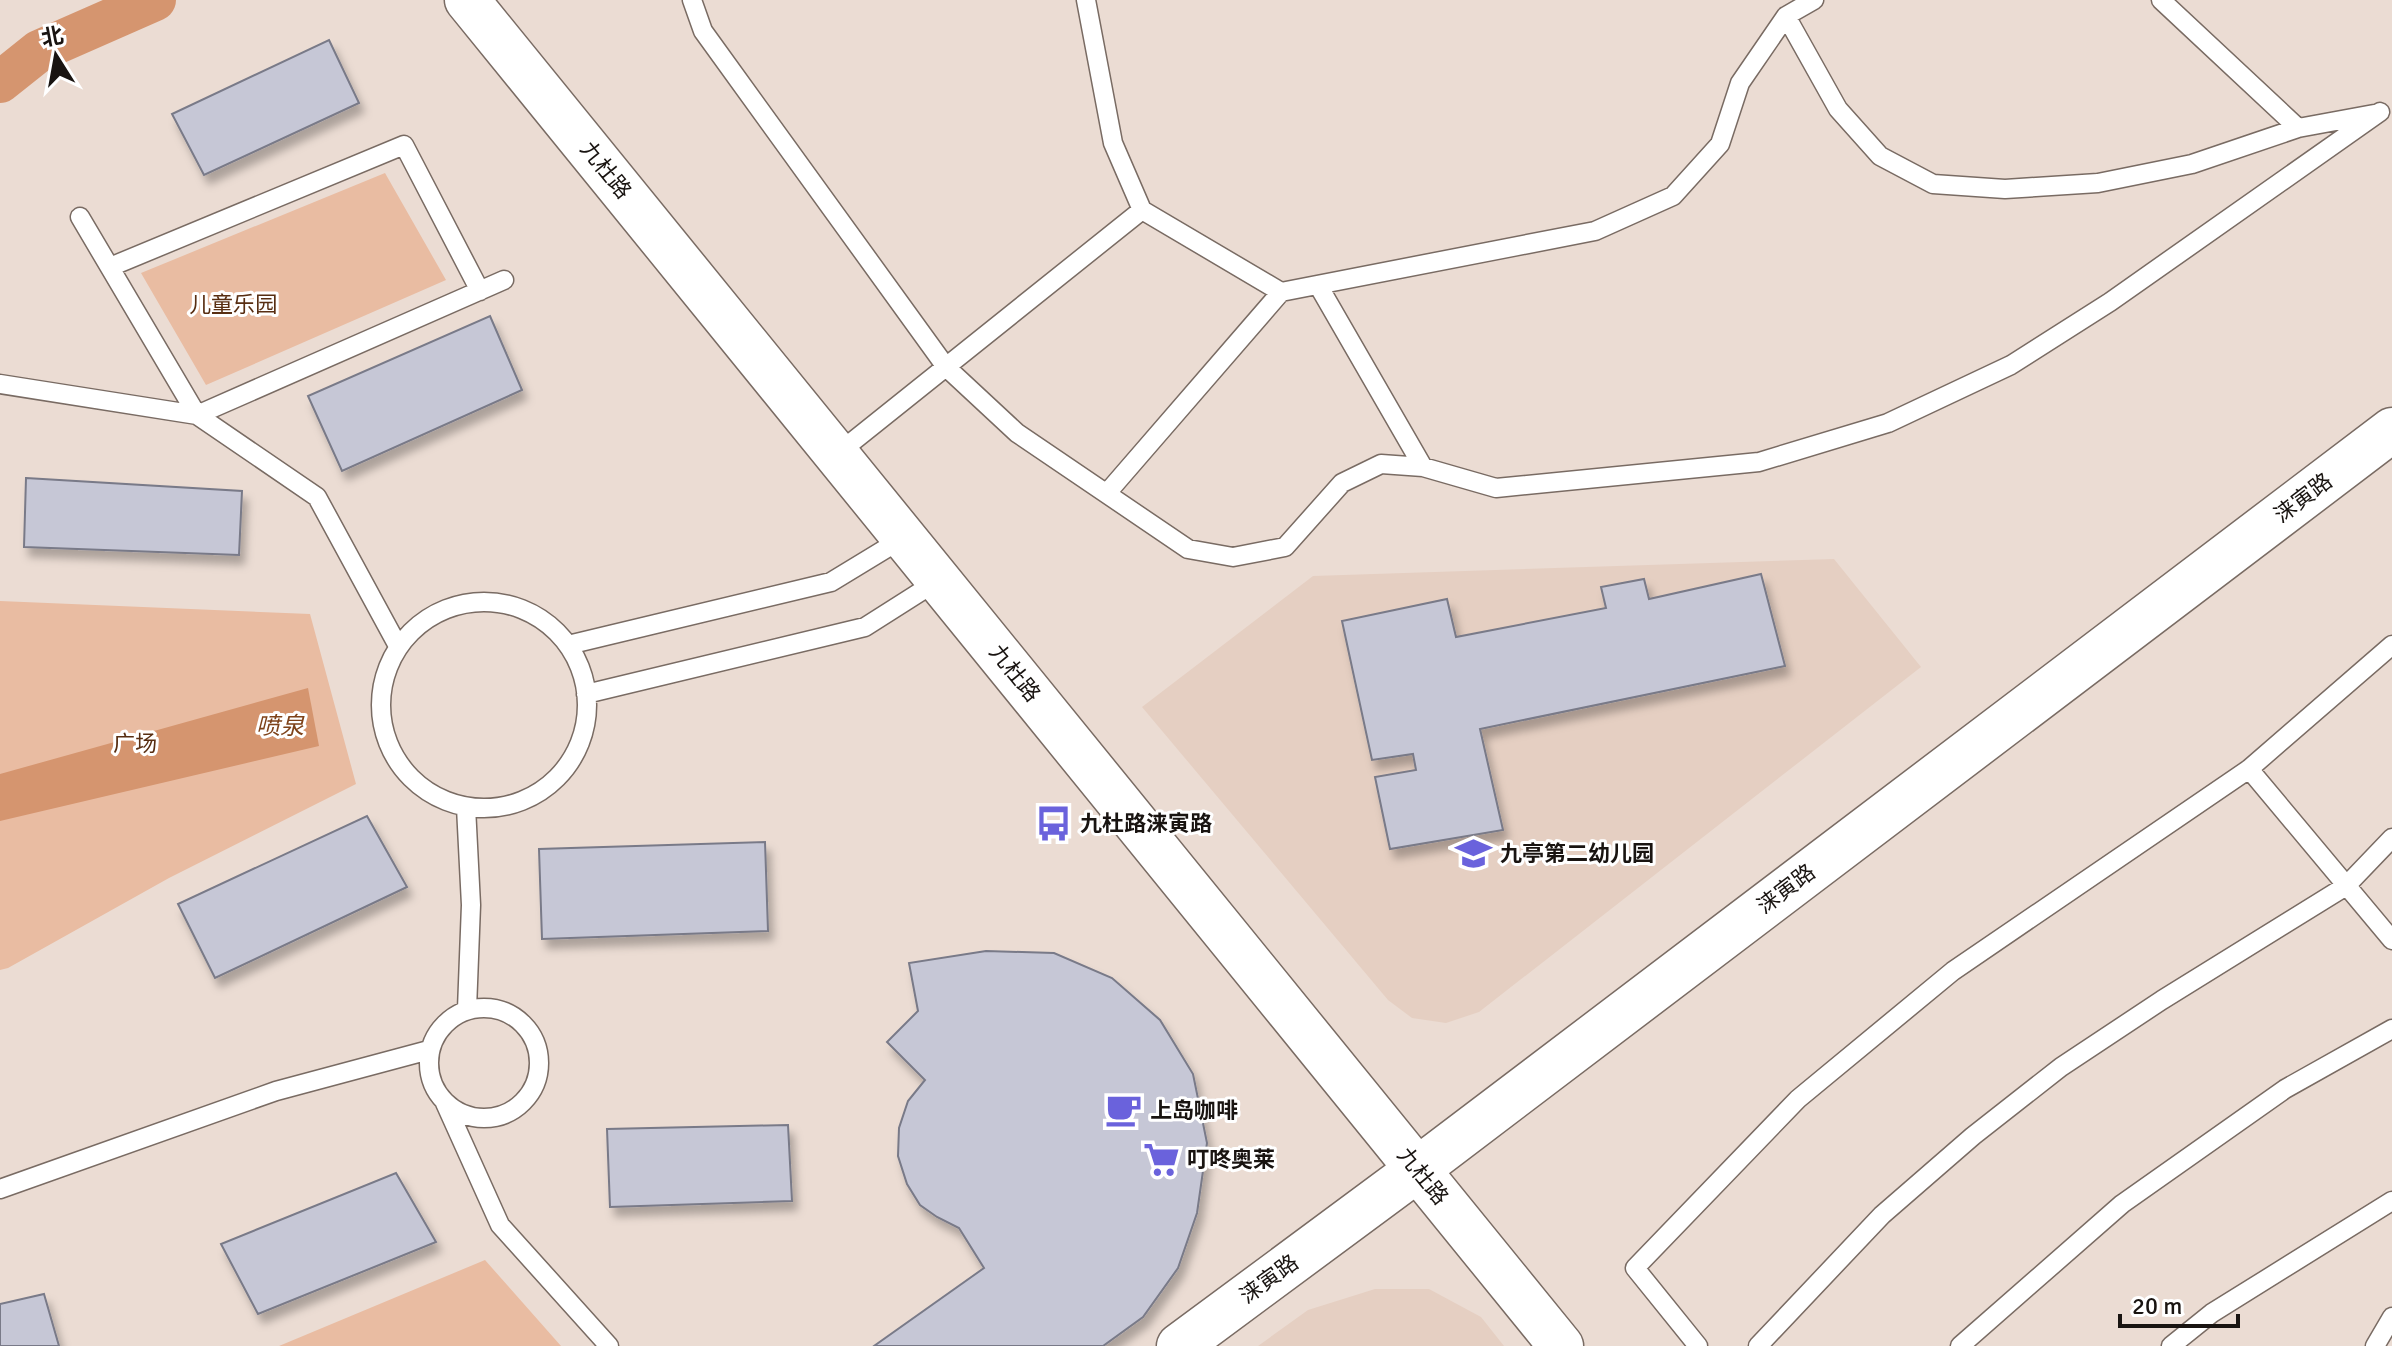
<svg xmlns="http://www.w3.org/2000/svg" width="2392" height="1346" font-family="Signika,'Noto Sans SC',sans-serif">
	<defs>
		<filter id="shadow"><feDropShadow dx="5" dy="9" stdDeviation="4" flood-color="#0004"/></filter>
	</defs>
	<rect width="100%" height="100%" fill="#ebdcd3"/>
	<path fill="#e5cfc2" d="M1834,559L1921,667L1479,1012L1446,1023L1412,1018L1388,1000L1142,707L1313,576Z
		M1375,1289H1429L1481,1317L1504,1346H1258L1308,1310Z"/>
	<path fill="#e9bca2" d="M385,173L446,280L206,385L141,273Z
		M0,601L310,614L356,784L169,878L8,968L0,970Z
		M485,1260L561,1346H279Z"/>
	<path fill="#d5956f" d="M308,688L319,746L0,821V774Z"/>
	<g fill="none" stroke-linecap="round" stroke-linejoin="round">
		<path stroke="#d5956f" stroke-width="42" d="M0,82L39,51L155,0"/>
	</g>
	<path fill="#c6c7d6" stroke="#797a88" stroke-width="2" filter="url(#shadow)" d="M329,40L359,103L204,175L172,114Z
		M490,316L522,390L342,471L308,396Z
		M26,478L242,491L239,555L24,547Z
		M1761,574L1785,666L1480,729L1503,830L1390,849L1375,777L1416,770L1413,754L1372,760L1342,621L1447,599L1456,637L1606,608L1601,587L1644,579L1649,599Z
		M367,816L407,887L215,978L178,904Z
		M765,842L768,931L542,939L539,849Z
		M986,951L1054,953L1112,978L1160,1020L1193,1074L1207,1143L1197,1213L1178,1268L1143,1317L1103,1346H874L984,1268L959,1228L937,1217L920,1205L907,1184L898,1156L899,1128L908,1101L925,1080L887,1042L918,1011L909,963Z
		M788,1125L792,1201L610,1207L607,1129Z
		M396,1173L436,1242L258,1314L221,1244Z
		M44,1294L59,1346H0V1304Z"/>
	<g fill="none" stroke-linecap="round" stroke-linejoin="round">
		<defs>
			<path id="lane" d="M692,0L703,31L946,367L1017,433L1188,549L1233,557L1285,547L1342,483L1381,464L1423,467L1496,488L1759,462L1888,423L2011,365L2110,302L2380,112
				M1086,0L1113,143L1142,210L1281,292L1595,231L1673,196L1720,144L1740,83L1786,16L1814,0
				M2161,0L2298,128
				M1786,16L1838,109L1880,156L1933,184L2005,189L2098,183L2192,164L2298,128L2374,114
				M80,217L197,415L317,497L398,646
				M110,267L404,145L480,291
				M1318,285L1423,467
				M0,384L197,415L504,280
				M837,454L1142,210
				M1107,493L1281,292
				M381 705a103 103 0 1 1 206 0a103 103 0 1 1-206 0Z
				M568,645L831,582L905,537
				M586,694L865,627L939,580
				M2249,769L2392,940
				M466,807L471,905L467,1009
				M429 1063a55 55 0 1 1 110 0a55 55 0 1 1-110 0Z
				M445,1103L500,1225L609,1346
				M0,1189L276,1091L429,1050
				M1698,1346L1635,1268L1798,1099L1953,971L2249,769L2392,645
				M1758,1346L1882,1215L1973,1136L2061,1067L2162,1000L2346,886L2392,838
				M1960,1346L2122,1204L2285,1089L2392,1029
				M2171,1346L2212,1313L2392,1201
				M2375,1346L2392,1317"/>
			<path id="secondary" d="M467,0L1561,1346
				M1179,1346L1418,1169L2392,430"/>
		</defs>
		<use href="#lane" stroke="#796b63" stroke-width="21"/>
		<use href="#secondary" stroke="#796b63" stroke-width="47"/>
		<use href="#lane" stroke="#fff" stroke-width="18"/>
		<use href="#secondary" stroke="#fff" stroke-width="44"/>
	</g>
	<defs>
		<symbol id="bus-bare" viewBox="-9 -9 18 18"><path d="M-5-6H5V4H4V6H2V4H-2V6H-4V4H-5ZM-3.5-4V0h7V-4ZM-3.5 1.2v1.5H-2V1.2ZM2 1.2v1.5H3.5V1.2Z" fill="#6a62dc" stroke="#fff" stroke-width="2.5" paint-order="stroke"/></symbol>
		<symbol id="school-bare" viewBox="-9 -9 18 18"><path d="M0-5L7-2L0 1L-7-2ZM-4 1L0 2.5L4 1V4Q0 6-4 4Z" fill="#6a62dc" stroke="#fff" stroke-width="2.5" paint-order="stroke"/></symbol>
		<symbol id="cafe-bare" viewBox="-9 -9 18 18"><path d="M-5.5-4.5H6V0H3Q3 3.5 0 3.5H-2.5Q-5.5 3.5-5.5 0ZM3-3.2v2h1.7v-2ZM-6 4.5H4V6H-6Z" fill="#6a62dc" stroke="#fff" stroke-width="2.5" paint-order="stroke"/></symbol>
		<symbol id="supermarket-bare" viewBox="-9 -9 18 18"><path d="M-6-5.5h2.5l.6 2H6L4.5 2H-2.5L-4.4-4H-6ZM-1.5 3.2a1.3 1.3 0 1 0 .1 0ZM3 3.2a1.3 1.3 0 1 0 .1 0Z" fill="#6a62dc" stroke="#fff" stroke-width="2.5" paint-order="stroke"/></symbol>
	</defs>
	<g fill-rule="evenodd">
		<use href="#bus-bare" x="1028" y="798" width="51" height="51"/>
		<use href="#school-bare" x="1448" y="828" width="51" height="51"/>
		<use href="#cafe-bare" x="1098" y="1084" width="51" height="51"/>
		<use href="#supermarket-bare" x="1136" y="1134" width="51" height="51"/>
	</g>
	<g text-anchor="middle" dominant-baseline="central" stroke-width="6" stroke-linejoin="round" paint-order="stroke">
		<g font-size="22" fill="#191411" stroke="#fff">
			<text transform="translate(606 170) rotate(51)">九杜路</text>
			<text transform="translate(2303 498) rotate(-37)">涞寅路</text>
			<text transform="translate(1015 673) rotate(51)">九杜路</text>
			<text transform="translate(1786 889) rotate(-37)">涞寅路</text>
			<text transform="translate(1423 1176) rotate(51)">九杜路</text>
			<text transform="translate(1269 1279) rotate(-36)">涞寅路</text>
		</g>
		<g font-size="22" fill="#582e12" stroke="#fff">
			<text x="233" y="304">儿童乐园</text>
			<text x="135" y="743">广场</text>
		</g>
		<g font-size="22" font-weight="bold" fill="#191411" stroke="#fff" text-anchor="start">
			<text x="1080" y="823">九杜路涞寅路</text>
			<text x="1500" y="853">九亭第二幼儿园</text>
			<text x="1150" y="1110">上岛咖啡</text>
			<text x="1187" y="1159">叮咚奥莱</text>
		</g>
		<g font-size="24" font-style="italic" fill="#7e4219" stroke="#fff">
			<text x="280" y="726">喷泉</text>
		</g>
	</g>
	<g transform="translate(56 56) rotate(349)" stroke="#ffffff" stroke-width="6" paint-order="stroke">
	<path d="M0-6L14 30L0 20L-14 30Z" fill="#191411"/>
	<text y="-12" font-size="22" font-weight="bold" text-anchor="middle" fill="#191411">北</text>
	</g>
	<path d="M2120 1314v12h118v-12" fill="none" stroke="#191411" stroke-width="4"/>
	<text x="2132" y="1314" font-size="24" fill="#191411" stroke="#ffffff" stroke-width="6" paint-order="stroke">20 m</text>
</svg>
